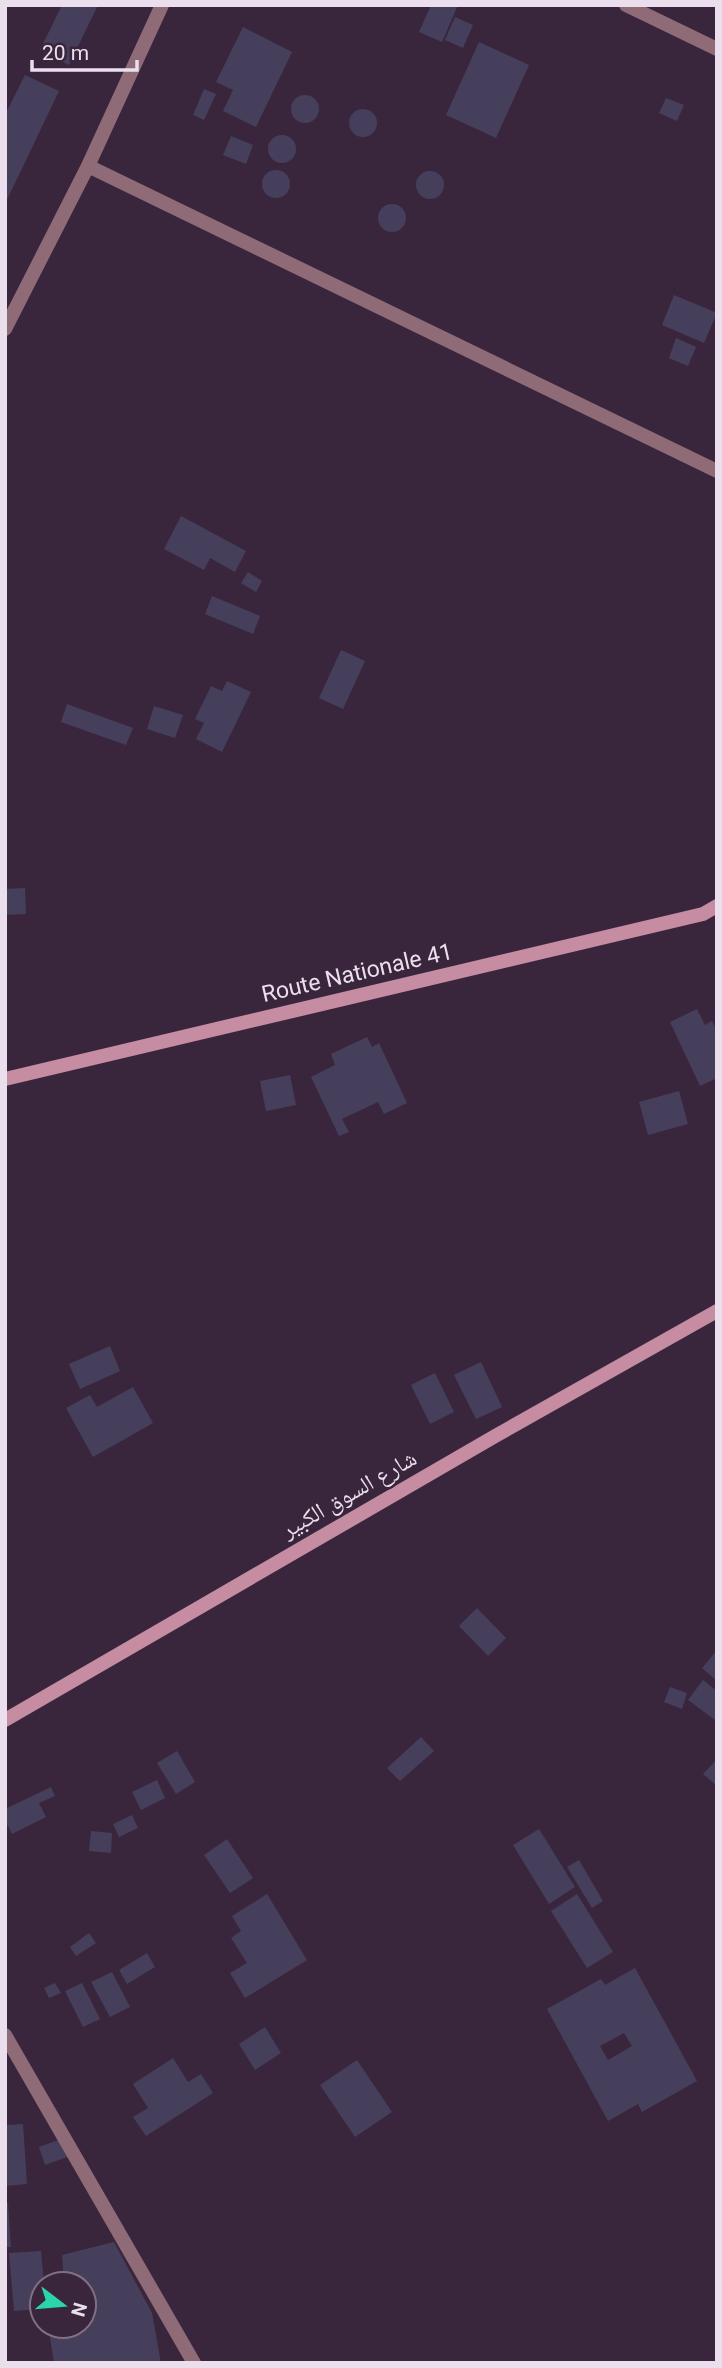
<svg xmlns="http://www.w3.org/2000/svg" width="722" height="2368" font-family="Roboto,'Noto Naskh Arabic',sans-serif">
	<rect width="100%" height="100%" fill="#3a263c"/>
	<path fill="#453f5c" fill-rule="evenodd" d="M62,5H98L69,65L40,50Z
		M431,5H458L442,42L419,32Z
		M455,17L473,25L463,48L445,40Z
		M243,27L292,52L256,127L223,111L233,90L216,82Z
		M479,42L529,65L496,138L446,115Z
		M25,75L59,91L5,204V115Z
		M204,89L216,94L204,120L193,115Z
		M291 109a14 14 0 1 1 28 0a14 14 0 1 1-28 0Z
		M666,98L684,105L677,121L659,113Z
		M349 123a14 14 0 1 1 28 0a14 14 0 1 1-28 0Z
		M268 149a14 14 0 1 1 28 0a14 14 0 1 1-28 0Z
		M231,136L253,145L246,164L223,155Z
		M262 184a14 14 0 1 1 28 0a14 14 0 1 1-28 0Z
		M416 185a14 14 0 1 1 28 0a14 14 0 1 1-28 0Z
		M378 218a14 14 0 1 1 28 0a14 14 0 1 1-28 0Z
		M674,295L717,313L704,343L662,325Z
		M676,338L696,347L688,366L669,358Z
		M181,516L246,551L235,572L210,558L204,570L164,549Z
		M248,572L262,581L256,592L241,583Z
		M212,596L260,616L253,634L205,614Z
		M341,650L365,661L343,709L319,698Z
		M227,681L251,692L222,752L196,739L204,723L195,719L211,686L222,691Z
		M67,704L133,728L126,745L61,722Z
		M154,706L183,715L175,738L147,729Z
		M25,888L26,914L5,915V889Z
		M697,1009L705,1025L712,1021L717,1030V1078L700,1086L670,1022Z
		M367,1037L372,1047L379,1043L407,1103L384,1114L378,1102L342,1119L349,1132L339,1136L311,1077L335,1065L331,1054Z
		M290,1075L296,1105L266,1111L260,1081Z
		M679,1091L688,1124L648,1135L639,1102Z
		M110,1346L120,1371L80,1389L69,1364Z
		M481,1362L502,1407L476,1419L454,1375Z
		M435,1373L454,1412L430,1424L411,1385Z
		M133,1387L153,1423L93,1457L66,1408L90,1395L97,1407Z
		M477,1608L506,1638L488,1656L459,1626Z
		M717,1650V1681L702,1668Z
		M703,1680L717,1691L715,1720L688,1700Z
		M670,1687L687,1693L682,1709L664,1702Z
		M421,1737L434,1751L400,1781L387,1768Z
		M177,1751L195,1782L176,1794L157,1763Z
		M717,1759V1786L703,1774Z
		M157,1780L165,1798L141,1810L132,1792Z
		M51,1787L55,1796L39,1803L46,1817L12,1834L5,1820V1809Z
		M132,1815L138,1828L119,1837L113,1824Z
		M539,1829L575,1887L549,1904L513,1845Z
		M91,1831L112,1833L111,1853L89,1851Z
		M227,1839L253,1878L230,1893L204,1855Z
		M579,1860L603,1901L592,1908L567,1867Z
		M267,1894L307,1960L245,1998L230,1973L247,1963L231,1938L241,1931L232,1916Z
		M577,1894L613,1952L587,1968L551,1911Z
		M89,1933L96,1943L76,1956L70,1947Z
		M147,1953L155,1967L127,1984L119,1970Z
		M635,1968L697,2081L642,2112L638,2104L608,2121L547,2009L601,1979L605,1985ZM624,2033L632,2046L608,2060L600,2046Z
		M112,1972L130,2007L110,2017L91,1982Z
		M55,1983L61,1993L49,1998L44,1988Z
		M82,1983L100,2019L83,2027L65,1991Z
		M265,2027L281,2053L255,2070L239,2044Z
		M173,2058L188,2082L201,2074L213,2093L146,2136L133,2117L148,2108L133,2084Z
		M357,2060L392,2112L355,2137L320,2085Z
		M23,2124L27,2184L5,2186V2125Z
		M61,2139L67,2157L45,2165L39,2147Z
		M5,2203H8L11,2247H5Z
		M114,2242L152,2313L161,2363H54L49,2332L66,2329V2326H84V2284H64L62,2255Z
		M41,2251L44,2284L42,2309L14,2311L9,2253Z"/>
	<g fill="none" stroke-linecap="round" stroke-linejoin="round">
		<path stroke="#8f6b78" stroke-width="14" d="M626,5L717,49
			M88,166L717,471
			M5,329L88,166L162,5
			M5,2035L194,2363"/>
		<path stroke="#c58ca2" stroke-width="14" d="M5,1079L703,914L717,906
			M5,1720L497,1435L717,1311"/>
	</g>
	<g text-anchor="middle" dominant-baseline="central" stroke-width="5" stroke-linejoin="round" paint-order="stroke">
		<g font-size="23" fill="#ecdfed" stroke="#3a263c">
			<text transform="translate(357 973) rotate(-13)">Route Nationale 41</text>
			<text transform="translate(349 1494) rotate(-30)">شارع السوق الكبير</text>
		</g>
	</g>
	<rect width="722" height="2368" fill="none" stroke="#ecdfed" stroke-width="14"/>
	<g transform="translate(63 2305) rotate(106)"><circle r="33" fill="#3a263c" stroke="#817083" stroke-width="2"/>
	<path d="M0-5L12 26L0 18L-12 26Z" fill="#2bd5ac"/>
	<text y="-10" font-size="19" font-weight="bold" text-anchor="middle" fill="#ecdfed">N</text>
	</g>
	<path d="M32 60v10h105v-10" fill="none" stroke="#ecdfed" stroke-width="3.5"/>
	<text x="42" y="60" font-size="21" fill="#ecdfed" stroke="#3a263c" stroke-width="5" paint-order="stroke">20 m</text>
</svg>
